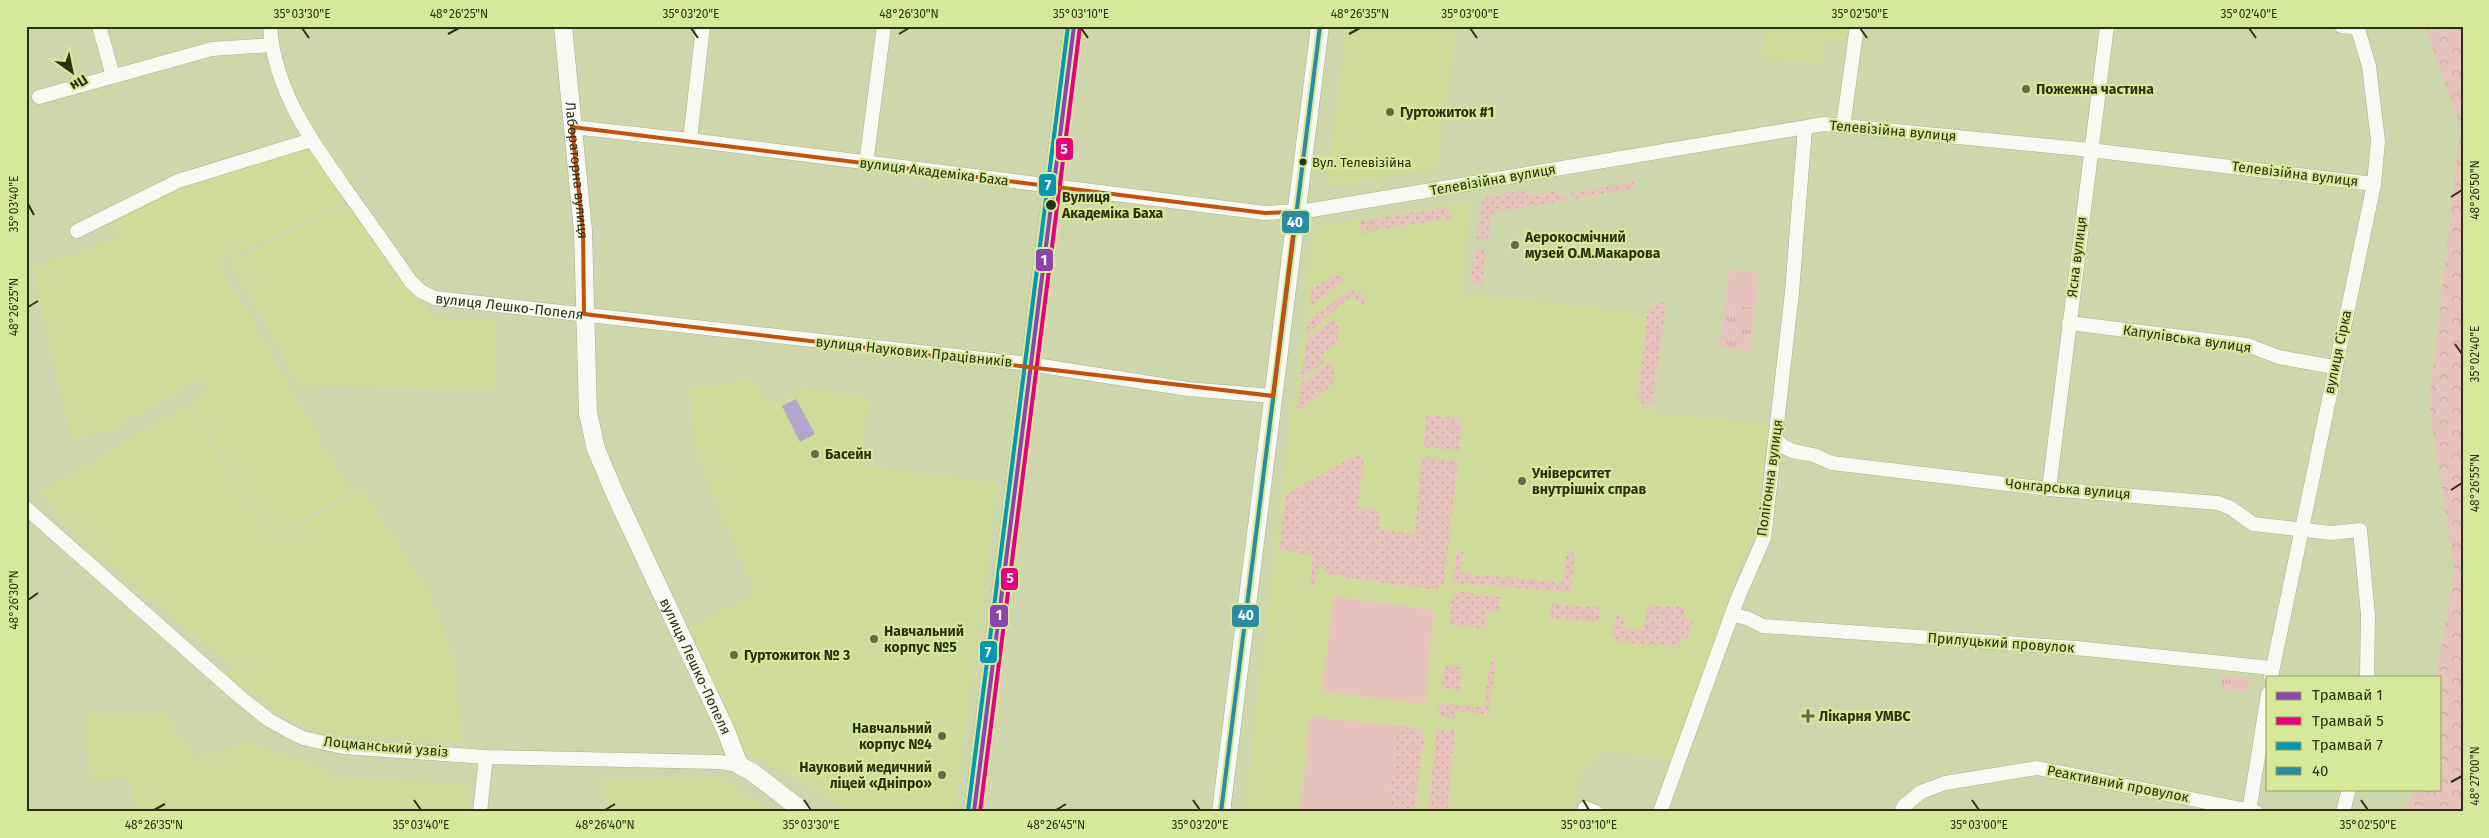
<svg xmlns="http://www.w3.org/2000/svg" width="2489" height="838" font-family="'Fira Sans',sans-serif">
	<defs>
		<pattern id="grass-dots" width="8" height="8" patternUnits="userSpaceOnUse" patternTransform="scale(1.25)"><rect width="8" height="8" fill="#e8c3bd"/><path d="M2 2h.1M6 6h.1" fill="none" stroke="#c7a8a1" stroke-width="1.8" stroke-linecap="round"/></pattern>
		<pattern id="forest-crowns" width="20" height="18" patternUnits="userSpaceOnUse" patternTransform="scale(1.25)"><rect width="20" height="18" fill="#e8c3bd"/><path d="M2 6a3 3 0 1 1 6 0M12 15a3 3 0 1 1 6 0" fill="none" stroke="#c7a8a1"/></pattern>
		<pattern id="park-tufts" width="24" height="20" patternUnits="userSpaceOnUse" patternTransform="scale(1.25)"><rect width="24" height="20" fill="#e8c3bd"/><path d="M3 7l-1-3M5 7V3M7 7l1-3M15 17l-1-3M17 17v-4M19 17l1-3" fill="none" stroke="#c7a8a1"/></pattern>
	</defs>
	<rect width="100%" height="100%" fill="#ced6ac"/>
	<path fill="#cfdc99" d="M1346,26H1418L1456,31L1437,168L1326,188Z
		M1767,26H1848L1846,41L1826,39L1823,63L1763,57Z
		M305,148L311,152L350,201L218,261L350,492L270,540L190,402L208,391L201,379L113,429L72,439L32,268L120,238L111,217L175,186Z
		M1470,200L1460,295L1506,297L1663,317L1651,412L1770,425L1753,536L1725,598L1718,632L1670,761L1604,750L1578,773L1574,812H1244L1314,227Z
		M348,206L435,318L496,319L494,391L299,385L230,261Z
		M752,377L767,406L804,388L869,397L859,465L998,483L954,812H854L744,751L689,628L755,593L696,451L689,388L726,385Z
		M188,404L262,530L312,627L233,666L113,569L63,521L40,493Z
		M363,489L430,595L453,656L462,741L329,734L309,730L262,701L227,675L234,667L313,627L270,543Z
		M87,712L166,714L196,759L249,742L316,767L332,776L470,785L469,812H134L130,778L90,779Z
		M720,777L771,812H610L598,780Z"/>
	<path fill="url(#grass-dots)" d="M1635,182L1636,188L1571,199L1570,193Z
		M1525,190L1532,195L1557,191L1558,195L1566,194L1568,200L1491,213L1488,241L1476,240L1483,198Z
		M1444,207L1451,212L1452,218L1360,233L1361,221Z
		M1475,248L1486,250L1482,284L1470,282Z
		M1334,275H1340L1345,280L1309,308L1311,290Z
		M1352,288L1355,292L1367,295L1364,306L1352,296C1335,308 1323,322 1306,335L1308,321Z
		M1659,301L1666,303L1652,404L1645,408L1638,397L1647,311Z
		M1330,321H1335L1339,328L1337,343L1320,356L1324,362L1300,381L1307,339Z
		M1326,364H1331L1335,370L1332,385L1297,411L1301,384Z
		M1426,415L1462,419L1459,451L1423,447Z
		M1352,456L1364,457L1357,506L1377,510L1380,529L1415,534L1421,457L1458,461L1444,584L1435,590L1328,575L1326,569L1318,568L1315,587L1310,586L1313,554L1279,550L1286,495Z
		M1456,551L1463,552L1462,573L1562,583L1567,552L1575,553L1571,592L1453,583Z
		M1458,591L1500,597L1499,612H1487L1485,629L1449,625L1452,597Z
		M1550,603L1597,607L1602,610L1599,620L1592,622L1549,618Z
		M1648,605L1685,607L1683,615L1693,623L1687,639L1672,647L1613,641L1612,635L1617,616L1625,613L1623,628L1643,630Z
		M1490,661L1496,662L1488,714L1455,711V718L1438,716L1439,703L1484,708Z
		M1445,665L1462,667L1459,691L1441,688Z
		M1398,726L1420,729L1424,736L1414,812H1389Z
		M1437,728L1455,730L1447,812H1428Z"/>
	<path fill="url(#forest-crowns)" d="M2425,26H2463V812H2406L2415,789H2440V677H2436L2454,570L2429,401L2461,127Z"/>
	<path fill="url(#park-tufts)" d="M1725,305L1755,308L1750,351L1719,347Z
		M2222,676L2249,678L2248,692L2221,689Z"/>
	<path fill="#e8c3bd" d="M1729,269L1759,273L1755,308L1725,305Z
		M1333,596L1434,610L1425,704L1322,692Z
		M1310,716L1398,726L1389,812H1300Z"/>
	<path fill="#b3a4ce" d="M796,399L815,434L800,442L782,406Z"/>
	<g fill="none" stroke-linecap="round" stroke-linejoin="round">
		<defs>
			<g id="minor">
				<path d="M99,26L113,76"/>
				<path id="s1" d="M270,26C274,89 311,141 347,191C368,221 390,251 411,282L422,292L435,298L1029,364L1188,389L1273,396"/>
				<path d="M2341,26L2358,28"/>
				<path d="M39,97L212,49L271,45"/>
				<path d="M1843,126L1857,26"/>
				<path d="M572,127L690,140L1265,213L1312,210L1824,124L2090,150L2374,184"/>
				<path d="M690,140L703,26"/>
				<path d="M866,164L884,26"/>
				<path d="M77,231L178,181L311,140"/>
				<path d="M2069,323L2247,345L2279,357L2334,367"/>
				<path d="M1776,440C1787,452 1798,452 1813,455C1820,457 1826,461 1832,463L2049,489L2218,503L2231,508L2253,524L2331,533L2360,530L2368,615L2367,677"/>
				<path d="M2049,489L2107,26"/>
				<path d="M26,508L239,696L269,720L287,730L303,738L343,747L486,757L719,762L739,765"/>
				<path d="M1732,615L1747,618L1763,626L2076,648L2272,668"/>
				<path d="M2271,677L2374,184L2378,141L2369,66L2357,26"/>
				<path d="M480,812L486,757"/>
				<path d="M971,812L1071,26"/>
				<path d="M1584,812L1585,808L1596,812"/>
				<path d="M1660,812L1737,600L1764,538L1792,292L1805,128"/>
				<path d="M1901,812L1904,806L1921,792L1945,783L2037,768L2256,812"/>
				<path d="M2249,812L2268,694"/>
				<path d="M2343,812L2349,789"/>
			</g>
			<g id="major">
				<path id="s2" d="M563,26L583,231L588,413L596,449L615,494L726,731L739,765L752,772L804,812"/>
				<path d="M1221,812L1320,26"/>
			</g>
		</defs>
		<use href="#minor" stroke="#a9b08e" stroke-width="15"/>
		<use href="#major" stroke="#a9b08e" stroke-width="19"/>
		<use href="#minor" stroke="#f8f9f3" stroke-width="14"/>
		<use href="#major" stroke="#f8f9f3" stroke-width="18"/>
		<defs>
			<path id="bus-1" d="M1221,812L1320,26"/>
		</defs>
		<use href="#bus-1" stroke="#d8e89b" stroke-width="8"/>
		<use href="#bus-1" stroke="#2b8ba1" stroke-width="4"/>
		<defs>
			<path id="tram-1" d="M974,812L1074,26"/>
			<path id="tram-2" d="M980,812L1080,27"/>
			<path id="tram-3" d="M968,811L1068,26"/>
		</defs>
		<use href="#tram-1" stroke="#d8e89b" stroke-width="8"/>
		<use href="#tram-2" stroke="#d8e89b" stroke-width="8"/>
		<use href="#tram-3" stroke="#d8e89b" stroke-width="8"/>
		<use href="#tram-1" stroke="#8e44ad" stroke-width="4"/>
		<use href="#tram-2" stroke="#e5007d" stroke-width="4"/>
		<use href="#tram-3" stroke="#0697b2" stroke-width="4"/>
	</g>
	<path fill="none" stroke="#c2510d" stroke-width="4" stroke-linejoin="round" d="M572,127L1265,213L1296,212L1273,396L584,314L583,231Z"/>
	<path fill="none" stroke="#2a3011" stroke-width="2" d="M302,28L309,38M691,28L698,38M1081,28L1088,38M1470,28L1477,38M1860,28L1867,38M2249,28L2256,38M448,34L459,28M899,34L909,28M1349,34L1360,28M2451,197L2462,190M28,204L34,215M28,307L38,301M2455,344L2462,354M2451,490L2462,483M28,600L38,593M2451,782L2462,776M414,800L421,810M804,800L811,810M1193,800L1200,810M1583,800L1589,810M1972,800L1979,810M2361,800L2368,810M154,810L165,804M605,810L615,804M1056,810L1066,804"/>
	<g fill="#636a47" stroke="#d8e89b" stroke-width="2">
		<circle cx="2026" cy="89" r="5"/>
		<circle cx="1390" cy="112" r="5"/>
		<circle cx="1515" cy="245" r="5"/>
		<circle cx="815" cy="454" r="5"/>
		<circle cx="1522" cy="481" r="5"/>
		<circle cx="874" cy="639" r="5"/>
		<circle cx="734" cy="655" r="5"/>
		<path d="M1805.5 708.5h5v5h5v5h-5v5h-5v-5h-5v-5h5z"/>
		<circle cx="942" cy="736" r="5"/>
		<circle cx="942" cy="775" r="5"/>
	</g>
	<g fill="#2a3011" stroke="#d8e89b" stroke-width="2">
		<circle cx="1303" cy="162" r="4.5"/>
		<circle cx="1051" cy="205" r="6"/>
	</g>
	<g text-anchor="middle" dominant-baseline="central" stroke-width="4.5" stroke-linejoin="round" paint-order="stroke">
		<g font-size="13" fill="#2a3011" stroke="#d8e89b" text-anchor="start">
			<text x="1312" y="162">Вул. Телевізійна</text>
		</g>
		<g font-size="14" font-weight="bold" fill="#2a3011" stroke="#d8e89b" text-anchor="start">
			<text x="2036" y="89">Пожежна частина</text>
			<text x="1400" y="112">Гуртожиток #1</text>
			<text x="1525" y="237">Аерокосмічний<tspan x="1525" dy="16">музей О.М.Макарова</tspan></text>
			<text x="825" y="454">Басейн</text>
			<text x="1532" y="473">Університет<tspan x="1532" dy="16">внутрішніх справ</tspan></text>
			<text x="884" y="631">Навчальний<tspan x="884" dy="16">корпус №5</tspan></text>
			<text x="744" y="655">Гуртожиток № 3</text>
			<text x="1819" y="716">Лікарня УМВС</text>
			<text x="932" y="728" text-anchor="end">Навчальний<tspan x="932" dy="16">корпус №4</tspan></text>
			<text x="932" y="767" text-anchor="end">Науковий медичний<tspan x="932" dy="16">ліцей «Дніпро»</tspan></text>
		</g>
		<g font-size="14" fill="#2a3011" stroke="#d8e89b">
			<text transform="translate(1893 131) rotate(5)">Телевізійна вулиця</text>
			<text stroke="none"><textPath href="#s2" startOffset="145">Лабораторна вулиця</textPath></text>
			<text transform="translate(934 172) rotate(7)">вулиця Академіка Баха</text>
			<text transform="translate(2295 174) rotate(7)">Телевізійна вулиця</text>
			<text transform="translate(1493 180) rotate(-10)">Телевізійна вулиця</text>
			<text transform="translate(2077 257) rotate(-83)">Ясна вулиця</text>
			<text stroke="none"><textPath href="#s1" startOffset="400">вулиця Лешко-Попеля</textPath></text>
			<text transform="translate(2187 339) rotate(8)">Капулівська вулиця</text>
			<text transform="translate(914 352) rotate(6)">вулиця Наукових Працівників</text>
			<text transform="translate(2338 352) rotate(-78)">вулиця Сірка</text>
			<text transform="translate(1770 478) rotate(-82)">Полігонна вулиця</text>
			<text transform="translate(2068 489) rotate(5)">Чонгарська вулиця</text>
			<text transform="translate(2001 643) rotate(4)">Прилуцький провулок</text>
			<text stroke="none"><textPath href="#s2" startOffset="664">вулиця Лешко-Попеля</textPath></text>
			<text transform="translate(386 747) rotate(5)">Лоцманський узвіз</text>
			<text transform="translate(2118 784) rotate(11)">Реактивний провулок</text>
		</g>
		<g font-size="14" font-weight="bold" fill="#2a3011" stroke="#d8e89b" text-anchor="start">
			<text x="1062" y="197">Вулиця<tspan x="1062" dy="16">Академіка Баха</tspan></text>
		</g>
	</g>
	<g stroke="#d8e89b" stroke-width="2">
		<rect x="1055" y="137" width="19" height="24" rx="5" fill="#e5007d"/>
		<rect x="1038" y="173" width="19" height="24" rx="5" fill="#0697b2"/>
		<rect x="1281" y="210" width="29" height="24" rx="5" fill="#2b8ba1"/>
		<rect x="1035" y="248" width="19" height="24" rx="5" fill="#8e44ad"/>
		<rect x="1000" y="567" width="19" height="24" rx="5" fill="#e5007d"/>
		<rect x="989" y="604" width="20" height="24" rx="5" fill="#8e44ad"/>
		<rect x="1231" y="604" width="29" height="24" rx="5" fill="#2b8ba1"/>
		<rect x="979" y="640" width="19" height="24" rx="5" fill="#0697b2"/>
	</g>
	<g font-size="14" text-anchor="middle" font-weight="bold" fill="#fff">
		<text x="1064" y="154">5</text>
		<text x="1048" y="190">7</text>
		<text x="1295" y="227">40</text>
		<text x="1044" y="265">1</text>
		<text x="1010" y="583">5</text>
		<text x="999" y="620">1</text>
		<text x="1246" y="620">40</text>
		<text x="988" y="657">7</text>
	</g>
	<rect width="2489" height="838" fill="none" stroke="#d8e89b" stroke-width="55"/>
	<rect x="2266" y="676" width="175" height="115" fill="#d8e89b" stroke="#929e64"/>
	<rect x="2276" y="692" width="25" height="8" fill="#8e44ad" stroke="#929e64"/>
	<text x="2312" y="700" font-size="15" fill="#2a3011">Трамвай 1</text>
	<rect x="2276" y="717" width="25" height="8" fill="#e5007d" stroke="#929e64"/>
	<text x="2312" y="726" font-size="15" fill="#2a3011">Трамвай 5</text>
	<rect x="2276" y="742" width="25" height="8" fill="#0697b2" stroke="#929e64"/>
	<text x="2312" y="750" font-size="15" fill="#2a3011">Трамвай 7</text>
	<rect x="2276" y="767" width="25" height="8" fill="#2b8ba1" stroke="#929e64"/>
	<text x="2312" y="776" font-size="15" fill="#2a3011">40</text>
	<g transform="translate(72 72) rotate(147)" stroke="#d8e89b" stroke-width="4" paint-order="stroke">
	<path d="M0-4L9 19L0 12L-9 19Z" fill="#2a3011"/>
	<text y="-8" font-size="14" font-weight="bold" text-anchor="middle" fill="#2a3011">Пн</text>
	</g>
	<rect x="28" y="28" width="2434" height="782" fill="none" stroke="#2a3011" stroke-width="2"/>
	<g font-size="12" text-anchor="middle" fill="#2a3011">
		<text x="302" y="18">35°03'30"E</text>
		<text x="459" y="18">48°26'25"N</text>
		<text x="691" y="18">35°03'20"E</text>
		<text x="909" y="18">48°26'30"N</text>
		<text x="1081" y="18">35°03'10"E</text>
		<text x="1360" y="18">48°26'35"N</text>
		<text x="1470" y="18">35°03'00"E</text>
		<text x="1860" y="18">35°02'50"E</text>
		<text x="2249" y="18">35°02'40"E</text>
		<text transform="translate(2475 190) rotate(-90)" y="4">48°26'50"N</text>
		<text transform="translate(14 204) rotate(-90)" y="4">35°03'40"E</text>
		<text transform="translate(14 307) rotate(-90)" y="4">48°26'25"N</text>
		<text transform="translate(2475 354) rotate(-90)" y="4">35°02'40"E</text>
		<text transform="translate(2475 483) rotate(-90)" y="4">48°26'55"N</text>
		<text transform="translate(14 600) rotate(-90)" y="4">48°26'30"N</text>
		<text transform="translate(2475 776) rotate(-90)" y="4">48°27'00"N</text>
		<text x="154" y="829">48°26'35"N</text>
		<text x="421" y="829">35°03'40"E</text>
		<text x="605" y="829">48°26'40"N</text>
		<text x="811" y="829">35°03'30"E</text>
		<text x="1056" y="829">48°26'45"N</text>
		<text x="1200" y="829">35°03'20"E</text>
		<text x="1589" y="829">35°03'10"E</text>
		<text x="1979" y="829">35°03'00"E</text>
		<text x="2368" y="829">35°02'50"E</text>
	</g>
</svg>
